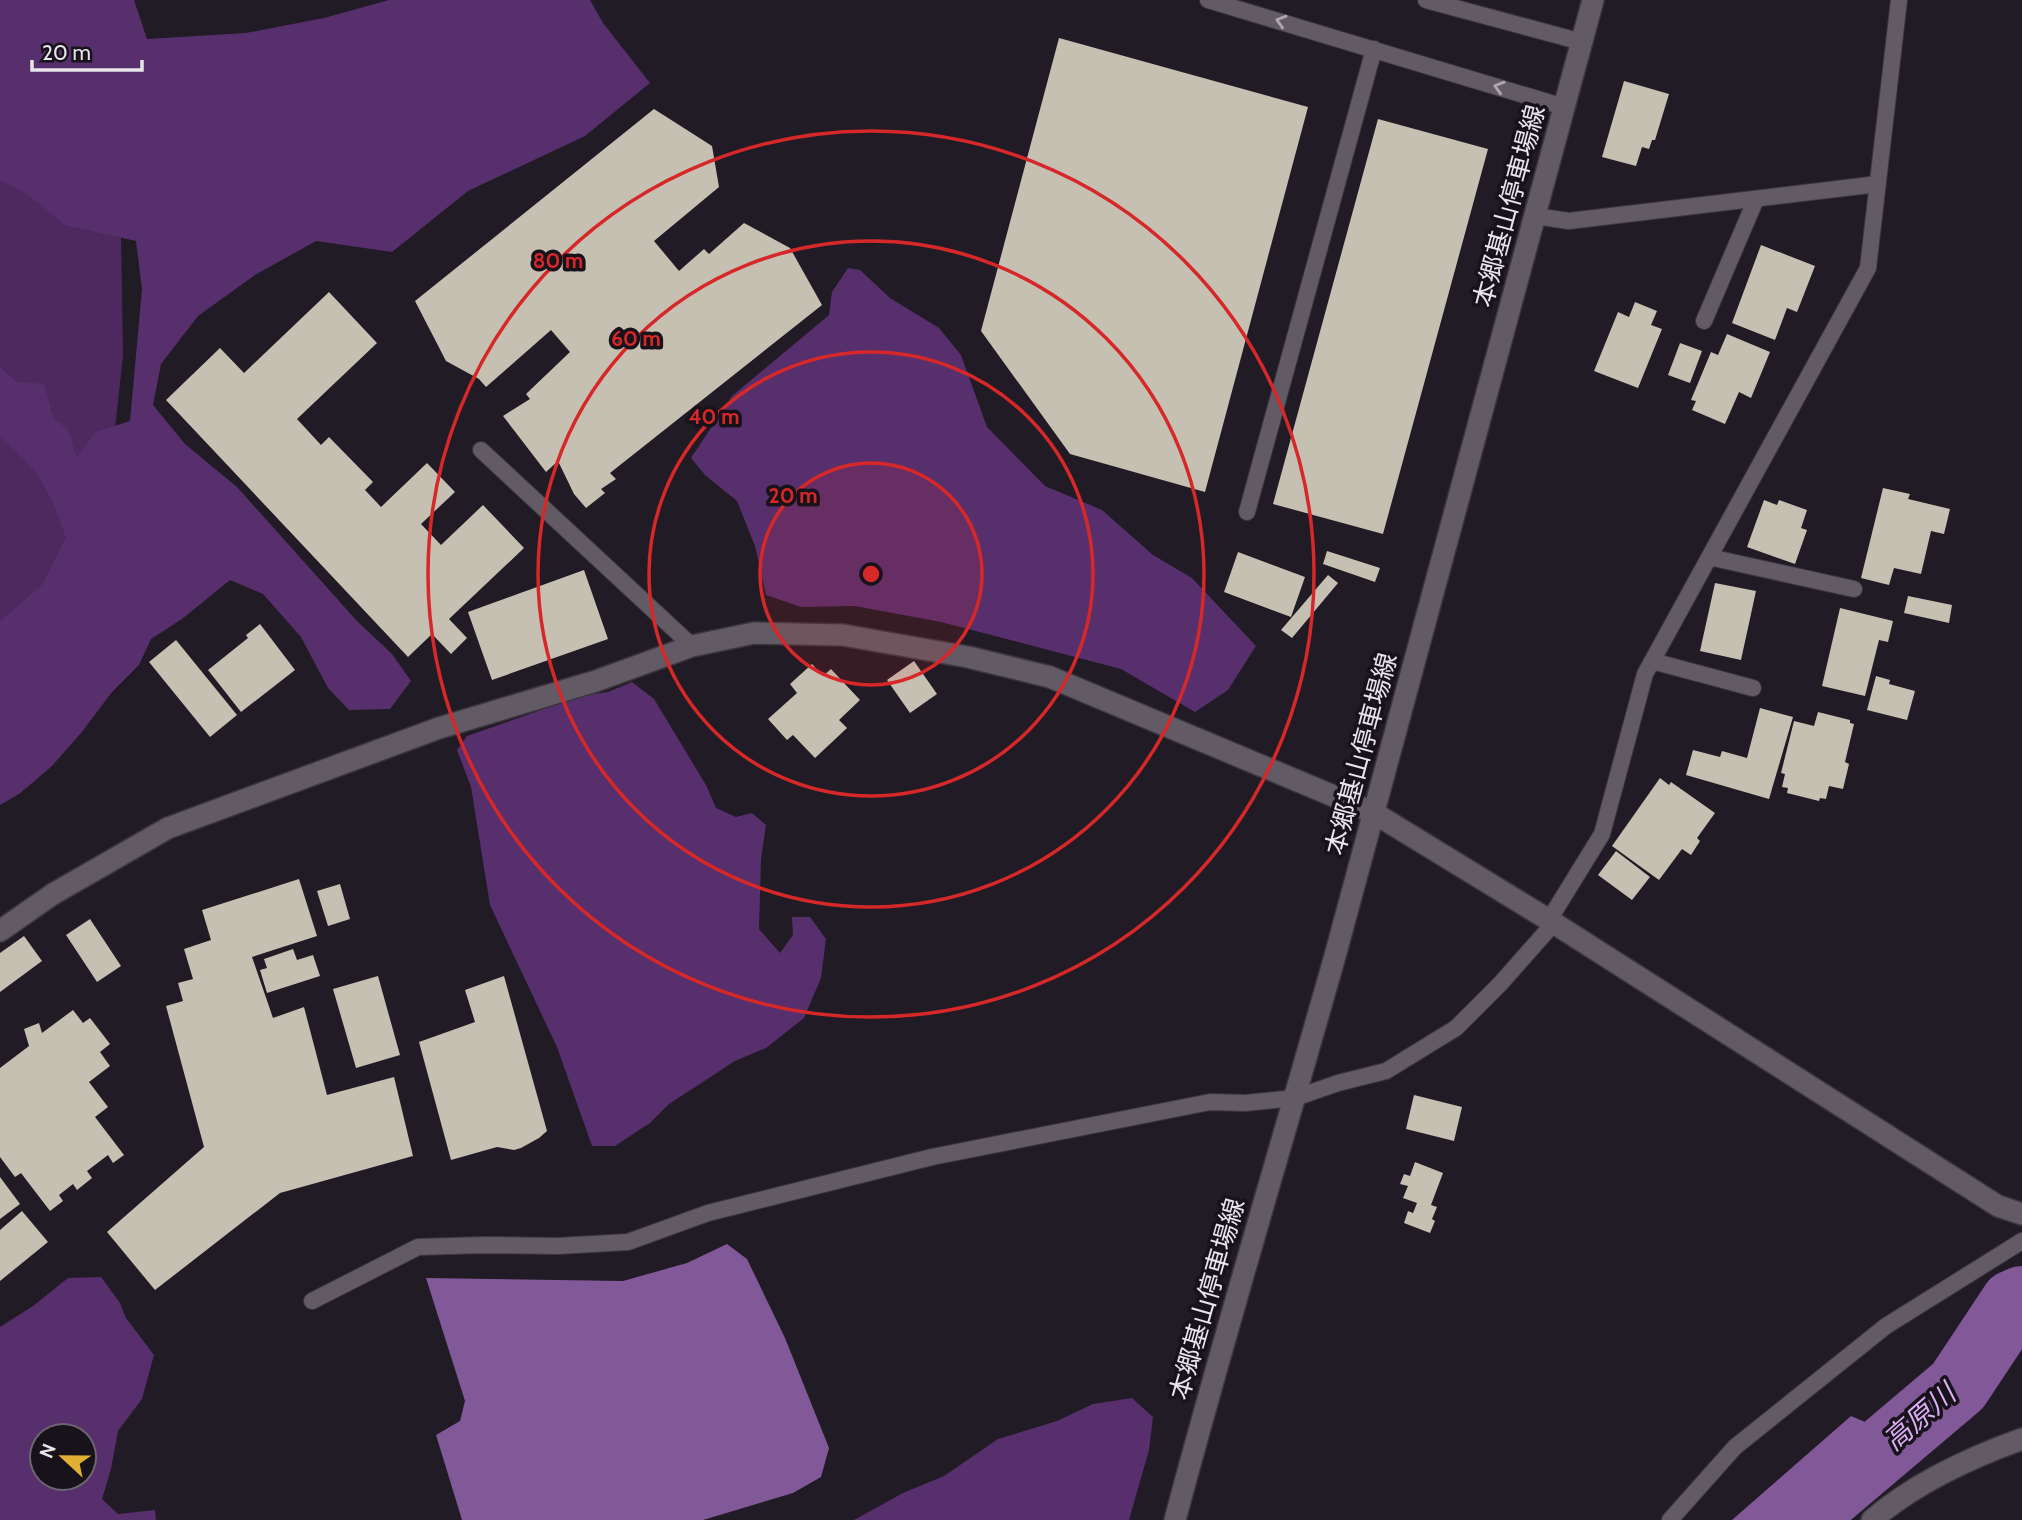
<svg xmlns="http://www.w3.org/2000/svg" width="2022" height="1520" font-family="Cabin,'Noto Sans JP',sans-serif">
	<rect width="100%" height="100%" fill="#211b25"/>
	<path fill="#4d2960" d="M0,145L121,235L123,356L103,537L0,734Z"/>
	<path fill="#572f6c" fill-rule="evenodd" d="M0,0H134L147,39L246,33L324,18L389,0H590L603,23L650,83L585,136L468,191L392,252L316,241L255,275L198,316L161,364L153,405L185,444L237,487L357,621L392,654L411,681L390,709L349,710L328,688L301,637L263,594L230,580L182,619L151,639L139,665L112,692L81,733L52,766L19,794L0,805V621L42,585L66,538C51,492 38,468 0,437V367L17,382L44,384L53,417L68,430L77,457L96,432L130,421L142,289L136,241L65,225L27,194L0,180Z
		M848,268L860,270L890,298L939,328L961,355L987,427L1045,486L1102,510L1153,555L1192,578L1256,646L1228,690L1195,712L1121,669L941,622L855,606L801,607L766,595L755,546L737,501L705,475L691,458L732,396L829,315L832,292Z
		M632,682L654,699L706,785L716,808L736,817L752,813L766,825L761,859L759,929L780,953L793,935L792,917H810L826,939L821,978L804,1018L766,1048L735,1061L669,1104L650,1123L615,1146H592L557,1047L490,905L471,787L457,750L467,736L581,696L608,692Z
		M101,1277L120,1303L126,1318L154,1355L142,1399L118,1431L111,1469L102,1499L118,1514L155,1510L156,1520H0V1327L33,1306L68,1278ZM42,1436H84V1478H42Z
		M1132,1398L1153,1417L1149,1450L1129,1520H854L903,1493L944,1476L998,1439L1057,1421L1093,1404Z"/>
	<path fill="#815898" d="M727,1244L747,1259L785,1338L829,1448L821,1477L793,1493L703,1520H462L436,1435L460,1421L465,1401L426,1278L623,1281L687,1263Z
		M1851,1416L1915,1443L1828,1520H1732Z"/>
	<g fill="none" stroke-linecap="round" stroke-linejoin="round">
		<path stroke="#815898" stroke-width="66" d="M1797,1520L1821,1502L1958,1386L2013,1303L2022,1299"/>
	</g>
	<path fill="#c6c0b2" d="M1059,38L1308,107L1205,492L1070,454L981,331Z
		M1624,81L1669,94L1655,140H1652L1649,149L1642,147L1636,166L1602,157Z
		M654,109L712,146L719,187L654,241L679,271L704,249L709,254L744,223L790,248L822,305L610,473L616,479L601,489L605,493L586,508L574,494L558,461L546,472L503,416L530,399L526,394L570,352L551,330L486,387L479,379L446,361L415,301Z
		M1378,119L1488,149L1383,534L1273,504Z
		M1761,245L1815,266L1797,312L1787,308L1775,340L1732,323Z
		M329,292L377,343L297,419L321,445L329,437L373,482L365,490L381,507L427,463L455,492L421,524L441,545L483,505L524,548L449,619L467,638L451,654L432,634L408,657L166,400L220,348L244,373Z
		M1635,302L1657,311L1651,325L1662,329L1638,388L1594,371L1618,312L1629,317Z
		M1727,334L1770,352L1751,398L1739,392L1725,424L1692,410L1696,401L1691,400L1711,352L1718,355Z
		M1680,343L1702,351L1690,383L1668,375Z
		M1883,488L1910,494L1908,499L1950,509L1944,534L1931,531L1921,574L1894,568L1889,585L1861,578Z
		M1764,500L1777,505L1779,500L1807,510L1801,528L1807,530L1795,564L1747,547Z
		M1327,551L1380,568L1375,582L1323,564Z
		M1238,552L1305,577L1291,617L1224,592Z
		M584,570L608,639L492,680L468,612Z
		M1328,575L1338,583L1292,638L1281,630Z
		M1715,583L1756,591L1741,660L1700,651Z
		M1908,596L1952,605L1949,623L1904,613Z
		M1840,608L1893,621L1888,642L1879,640L1865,696L1822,686Z
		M260,624L295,670L241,712L208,670L248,638L246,635Z
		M176,640L237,715L210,737L149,662Z
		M914,661L937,694L910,713L887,680Z
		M812,664L823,676L831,669L860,700L839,720L847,728L815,758L793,735L787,740L768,719L797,693L790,684Z
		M1876,676L1890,680L1889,684L1915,691L1907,720L1867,710Z
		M1760,708L1793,717L1769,799L1686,775L1693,750L1720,757L1722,751L1747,758Z
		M1818,712L1850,720V723L1854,724L1845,762L1849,764L1843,789L1829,786L1826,799L1820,798L1819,801L1787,793L1788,788L1782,787L1785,774L1781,773L1794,721L1814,726Z
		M1660,778L1669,785L1671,782L1715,813L1697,838L1700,841L1691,855L1682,849L1659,880L1612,846Z
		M1616,851L1650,877L1632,900L1598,875Z
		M299,879L317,936L252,957L273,1018L304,1007L327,1095L394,1077L413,1156L280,1193L155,1290L107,1232L204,1147L166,1006L183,1001L178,983L193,979L184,949L211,940L202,910Z
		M340,884L350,919L328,926L317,891Z
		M90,919L121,966L97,982L66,935Z
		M24,936L42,961L0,992V953Z
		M293,949L297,960L313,955L320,976L267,993L260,970L267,968L264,959Z
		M378,976L400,1055L356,1068L333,989Z
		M504,976L547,1131L539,1138L521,1148L514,1150L497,1147L451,1160L419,1042L475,1022L465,990Z
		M73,1010L83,1023L90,1018L110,1044L100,1052L110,1066L89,1082L108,1107L95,1117L124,1155L113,1163L108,1155L87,1171L92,1178L77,1190L73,1184L59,1195L63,1201L50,1211L21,1173L15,1177L0,1157V1068L29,1046L24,1029L39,1023L42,1033Z
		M1414,1095L1462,1107L1454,1141L1406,1129Z
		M1415,1162L1443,1173L1431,1205L1437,1207L1432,1219L1435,1221L1430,1233L1404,1223L1408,1211L1413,1213L1417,1203L1403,1198L1408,1186L1400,1184L1404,1174L1410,1176Z
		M0,1177L20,1204L0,1219Z
		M22,1211L48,1242L0,1281V1230Z"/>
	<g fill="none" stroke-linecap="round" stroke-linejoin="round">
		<defs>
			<path id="lane" d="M1208,0L1564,107
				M1426,0L1582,42
				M1535,216L1569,221L1878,184
				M1704,321L1756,199
				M481,450L692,646
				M1247,512L1374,49
				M1709,557L1854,589
				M1652,661L1753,688
				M1549,920L1602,834L1645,674L1868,268L1899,0
				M312,1301L418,1247L483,1245L558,1246L628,1242L708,1213L932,1157L1210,1102L1245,1103L1295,1098L1338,1083L1386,1071L1456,1028L1501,983L1554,923
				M1670,1520L1735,1447L1886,1326L2022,1241"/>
			<path id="street" d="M0,931L53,894L168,828L439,728L596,681L692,646L754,633L843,635L968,657L1050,677L1374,813L1549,920L1998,1206L2022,1214
				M1872,1520C1915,1483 1969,1458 2022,1439"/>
			<path id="secondary" d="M1175,1520C1225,1331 1282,1144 1335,956C1423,638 1508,319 1593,0"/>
		</defs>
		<use href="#lane" stroke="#3c373f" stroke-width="18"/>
		<use href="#street" stroke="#3c373f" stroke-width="24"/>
		<use href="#secondary" stroke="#3c373f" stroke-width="24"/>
		<use href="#lane" stroke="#625b66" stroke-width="16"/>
		<use href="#street" stroke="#625b66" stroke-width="21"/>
		<use href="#secondary" stroke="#625b66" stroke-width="21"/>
	</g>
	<defs><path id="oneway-chevron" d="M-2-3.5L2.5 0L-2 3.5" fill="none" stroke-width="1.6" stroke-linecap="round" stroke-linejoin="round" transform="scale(1.75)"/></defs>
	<g stroke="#aca7b0">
		<use href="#oneway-chevron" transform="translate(1281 21) rotate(-163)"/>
		<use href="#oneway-chevron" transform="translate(1499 87) rotate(-163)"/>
	</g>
	<circle cx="871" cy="574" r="111" fill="#d62828" fill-opacity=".12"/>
	<g fill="none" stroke="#d62828" stroke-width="3.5">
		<circle cx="871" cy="574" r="111"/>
		<circle cx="871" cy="574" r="222"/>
		<circle cx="871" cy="574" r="333"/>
		<circle cx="871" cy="574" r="443"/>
	</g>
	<g text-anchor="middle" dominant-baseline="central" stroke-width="7" stroke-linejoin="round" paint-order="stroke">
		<g font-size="26" fill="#e9e5ec" stroke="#18121b">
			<text transform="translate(1509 206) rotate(-75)">本郷基山停車場線</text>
			<text transform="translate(1361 754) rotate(-75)">本郷基山停車場線</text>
			<text transform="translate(1207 1299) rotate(-74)">本郷基山停車場線</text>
		</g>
		<g font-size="28" font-style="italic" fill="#daadf5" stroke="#18121b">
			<text transform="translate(1919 1417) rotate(-41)">高原川</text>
		</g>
	</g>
	<circle cx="871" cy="574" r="10" fill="#d62828" stroke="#18121b" stroke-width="3.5"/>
	<g font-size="21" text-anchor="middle" font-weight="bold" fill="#d62828" stroke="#18121b" stroke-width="7" stroke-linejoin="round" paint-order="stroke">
		<text x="558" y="268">80 m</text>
		<text x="636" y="346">60 m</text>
		<text x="714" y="424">40 m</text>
		<text x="793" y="503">20 m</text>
	</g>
	<g transform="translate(63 1457) rotate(292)"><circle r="33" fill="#18121b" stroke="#6c666f" stroke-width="2"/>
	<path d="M0-5L12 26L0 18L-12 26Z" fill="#dfb034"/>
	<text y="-10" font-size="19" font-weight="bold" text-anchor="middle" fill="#e9e5ec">N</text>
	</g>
	<path d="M32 60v10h110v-10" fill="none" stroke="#e9e5ec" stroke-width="3.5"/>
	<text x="42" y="60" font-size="21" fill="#e9e5ec" stroke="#18121b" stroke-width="5" paint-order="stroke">20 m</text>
</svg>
